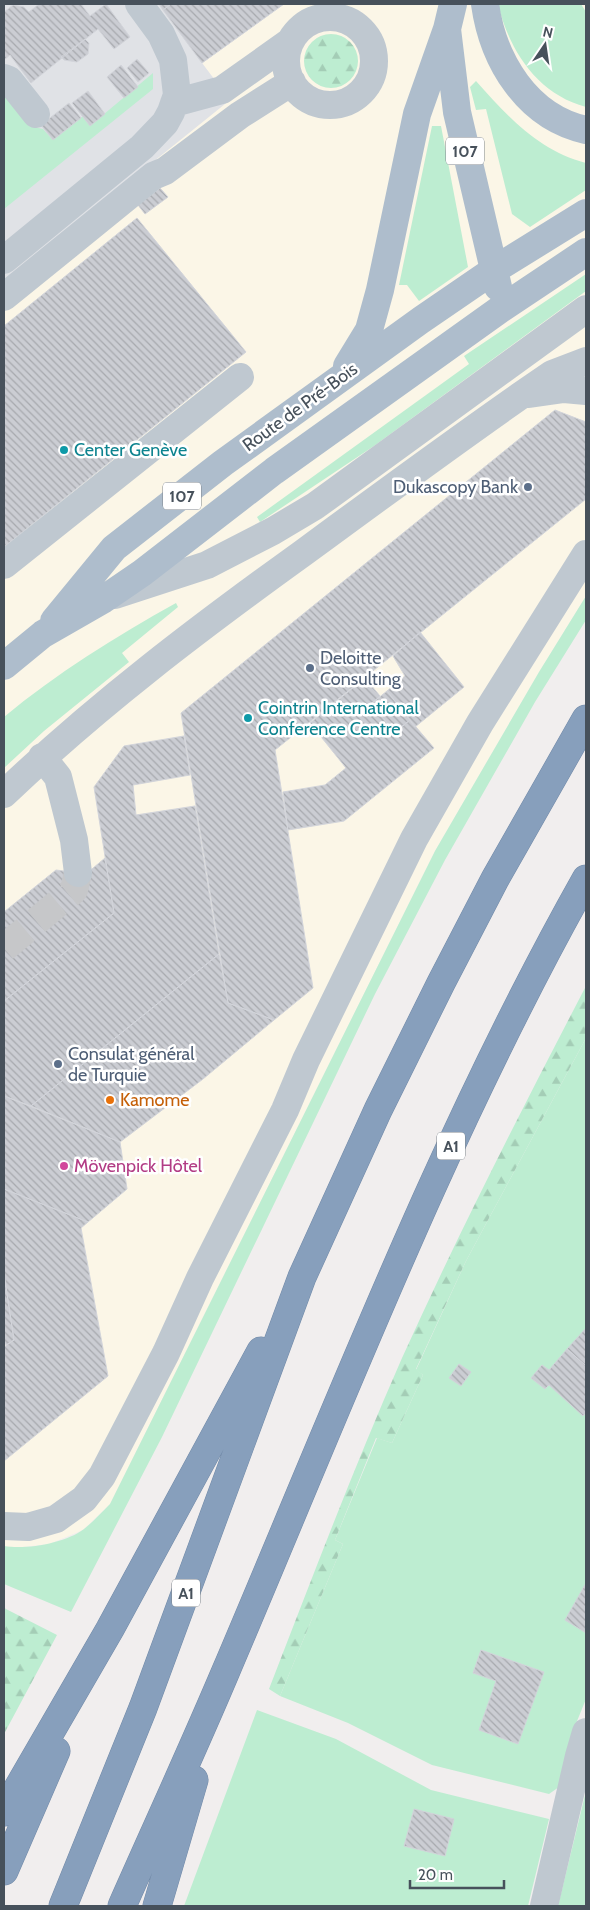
<svg xmlns="http://www.w3.org/2000/svg" width="590" height="1910" font-family="Cabin,sans-serif">
	<defs>
		<pattern id="forest-firs" width="22" height="20" patternUnits="userSpaceOnUse" patternTransform="scale(1.25)"><rect width="22" height="20" fill="#bdedd1"/><path d="M5 1l3.5 6h-7zM16 11l3.5 6h-7z" fill="#a4cdb6"/></pattern>
		<pattern id="building-back-hatch" width="6" height="6" patternUnits="userSpaceOnUse" patternTransform="scale(1.25)"><rect width="6" height="6" fill="#cbcdd3"/><path d="M-1 5l2 2M0 0l6 6M5-1l2 2" fill="none" stroke="#a7a9ae"/></pattern>
	</defs>
	<rect width="100%" height="100%" fill="#f1eeee"/>
	<path fill="#fbf6e7" d="M284,4H586V596L539,672L435,851L110,1504L83,1530L49,1544L14,1548L4,1546V282L222,90L202,63Z"/>
	<path fill="#e0e2e6" d="M4,4H284L202,63L230,100L4,282Z"/>
	<path fill="#bdedd1" d="M498,4H581L586,12V107C537,94 509,50 498,4Z
		M153,73V89L4,209V91L26,117L29,126L43,129L53,140L83,116L91,125Z
		M476,81C507,116 539,151 586,163V190L530,227L512,214L486,109L476,110L470,87Z
		M432,126H441L468,267L419,301L407,285H399Z
		M586,274V291L374,446L260,522L257,517L469,364L464,356Z
		M586,596V620L535,702L445,860L375,994L162,1437L71,1612L4,1584V1546C26,1550 66,1543 84,1529C93,1522 102,1512 110,1504L435,851L539,672Z
		M176,603L178,607L122,653L129,662L44,731L4,768V717C57,673 115,637 176,603Z
		M586,1038V1699L573,1731L559,1787L549,1794L432,1765L348,1723L280,1696L343,1544L335,1540L377,1438L392,1443L423,1375L416,1370L466,1261Z
		M257,1710L336,1739L431,1790L549,1819L528,1906H184Z
		M586,1791V1906H558Z"/>
	<path fill="url(#forest-firs)" d="M304 61a27 27 0 1 1 54 0a27 27 0 1 1-54 0Z
		M586,986V1038L466,1261L416,1369L423,1375L392,1443L376,1438L335,1540L343,1544L280,1696L269,1689C312,1578 354,1467 402,1358C459,1232 522,1109 586,986Z
		M4,1608L57,1635L4,1734Z"/>
	<path fill="url(#building-back-hatch)" stroke="#d2d4da" d="M39,4H81L90,16L106,4L130,37L114,49L98,29L31,83L10,55L4,60V12L13,5L24,7L29,12Z
		M159,4H171L163,10Z
		M171,4H284L202,63L163,10Z
		M85,39L89,43L88,54L77,62L64,60L61,57Z
		M137,59L149,73L138,82L127,68Z
		M121,65L138,87L124,98L107,77Z
		M88,91L105,114L90,126L72,103Z
		M69,103L81,118L53,140L41,125Z
		M160,188L168,197L145,214L138,205Z
		M137,218L246,352L4,547V326Z
		M555,410L586,422V499L275,750L313,988L274,1020L228,1003L181,713Z
		M420,632L464,687L415,727L387,691L405,676L393,656Z
		M365,678L380,696L371,704L395,732L410,720L434,748L344,821L288,830L283,792L325,785L346,768L310,723Z
		M387,691L410,720L395,732L371,704Z
		M184,736L190,775L133,785L136,815L195,806L219,954L31,1106L4,1096V1001L114,913L94,787L124,746Z
		M105,858L114,913L4,1001V912L56,870L86,874Z
		M219,954L228,1003L274,1020L203,1079L120,1142L31,1106Z
		M4,1096L120,1142L127,1189L88,1222L4,1189Z
		M4,1189L88,1222L81,1228L108,1376L4,1461V1347L14,1340L4,1274Z
		M4,1274L14,1340L6,1345L4,1340Z
		M586,1328V1366L567,1349Z
		M567,1349L586,1366V1413L583,1416L549,1385L545,1389L531,1378L542,1365L549,1370Z
		M459,1364L471,1372L461,1386L449,1378Z
		M586,1583V1633L565,1620Z
		M481,1650L544,1672L518,1744L479,1730L496,1681L473,1673Z
		M414,1809L454,1819L445,1856L404,1846Z"/>
	<g fill="none" stroke-linecap="round" stroke-linejoin="round">
		<path stroke="#c6c7c9" stroke-width="28" stroke-dasharray="28 14" stroke-linecap="butt" d="M4,948L74,890L78,873"/>
		<defs>
			<path id="highway" d="M4,1812L110,1629L261,1351
				M4,1871L56,1751
				M63,1906L143,1708L302,1277L378,1110L441,983L495,879L586,719
				M122,1906C156,1829 192,1751 225,1673C339,1406 443,1133 586,879
				M157,1906L194,1780"/>
		</defs>
		<use href="#highway" stroke="#728aa8" stroke-width="29"/>
		<path stroke="#bfc8d0" stroke-width="28" d="M286 61a44 44 0 1 1 88 0a44 44 0 1 1-88 0Z
			M4,78L9,80L36,114
			M174,103L222,90L291,41
			M4,260L142,147L165,123L171,112L177,95L173,60L161,34L139,4
			M4,297L153,176L165,171L240,115L292,82
			M529,394L564,389L586,391
			M4,565L240,377
			M115,595L207,565L273,531L315,506L586,309
			M42,757L58,777L74,840L78,873
			M4,794C97,705 199,628 303,553C375,500 447,447 520,396L552,374L586,361
			M4,1526L28,1527L56,1519L84,1499L102,1476L166,1353L200,1278L285,1110L306,1060L414,839L480,723L586,554
			M544,1906L579,1756L586,1732"/>
		<path stroke="#aebdcc" stroke-width="28" d="M453,4L447,29L457,112L498,287
			M485,4C493,61 527,117 586,130
			M347,366L369,330L380,290L417,114L447,29
			M54,621L114,548L223,463L421,320L494,270L586,213
			M4,666L43,634L104,599L142,573L274,471L502,308L586,252"/>
		<use href="#highway" stroke="#879fbc" stroke-width="28"/>
	</g>
	<g fill="#0f9aa8" stroke="#fff" stroke-width="2">
		<circle cx="64" cy="450" r="5"/>
		<circle cx="248" cy="718" r="5"/>
	</g>
	<g fill="#5c6f8a" stroke="#fff" stroke-width="2">
		<circle cx="528" cy="487" r="5"/>
		<circle cx="310" cy="668" r="5"/>
		<circle cx="58" cy="1064" r="5"/>
	</g>
	<circle fill="#e8710a" stroke="#fff" stroke-width="2" cx="110" cy="1100" r="5"/>
	<circle fill="#d1479c" stroke="#fff" stroke-width="2" cx="64" cy="1166" r="5"/>
	<g text-anchor="middle" dominant-baseline="central" stroke-width="5" stroke-linejoin="round" paint-order="stroke">
		<g fill="#fff" stroke="#7e858c" stroke-width="1">
			<rect x="446" y="137.5" width="38" height="27" rx="4"/>
			<rect x="163" y="482.5" width="38" height="27" rx="4"/>
			<rect x="437" y="1132.5" width="28" height="27" rx="4"/>
			<rect x="172" y="1579.5" width="28" height="27" rx="4"/>
		</g>
		<g font-size="16" font-weight="bold" fill="#47515b">
			<text x="465" y="151">107</text>
			<text x="182" y="496">107</text>
			<text x="451" y="1146">A1</text>
			<text x="186" y="1593">A1</text>
		</g>
		<g font-size="18" fill="#47515b" stroke="#fff">
			<text transform="translate(300 407) rotate(-36)">Route de Pré-Bois</text>
		</g>
		<g font-size="18" fill="#0d838f" stroke="#fff" text-anchor="start">
			<text x="74" y="450">Center Genève</text>
			<text x="258" y="708">Cointrin International<tspan x="258" dy="21">Conference Centre</tspan></text>
		</g>
		<g font-size="18" fill="#4e5e75" stroke="#fff" text-anchor="start">
			<text x="518" y="487" text-anchor="end">Dukascopy Bank</text>
			<text x="320" y="658">Deloitte<tspan x="320" dy="21">Consulting</tspan></text>
			<text x="68" y="1054">Consulat général<tspan x="68" dy="21">de Turquie</tspan></text>
		</g>
		<g font-size="18" fill="#c56008" stroke="#fff" text-anchor="start">
			<text x="120" y="1100">Kamome</text>
		</g>
		<g font-size="18" fill="#b23c85" stroke="#fff" text-anchor="start">
			<text x="74" y="1166">Mövenpick Hôtel</text>
		</g>
	</g>
	<rect width="590" height="1910" fill="none" stroke="#47515b" stroke-width="10"/>
	<g transform="translate(545 45) rotate(13)" stroke="#ffffff" stroke-width="4" paint-order="stroke">
	<path d="M0-4L9 19L0 12L-9 19Z" fill="#47515b"/>
	<text y="-8" font-size="14" font-weight="bold" text-anchor="middle" fill="#47515b">N</text>
	</g>
	<path d="M410 1880v8h94v-8" fill="none" stroke="#47515b" stroke-width="2.5"/>
	<text x="418" y="1880" font-size="15" fill="#47515b" stroke="#ffffff" stroke-width="4" paint-order="stroke">20 m</text>
</svg>
